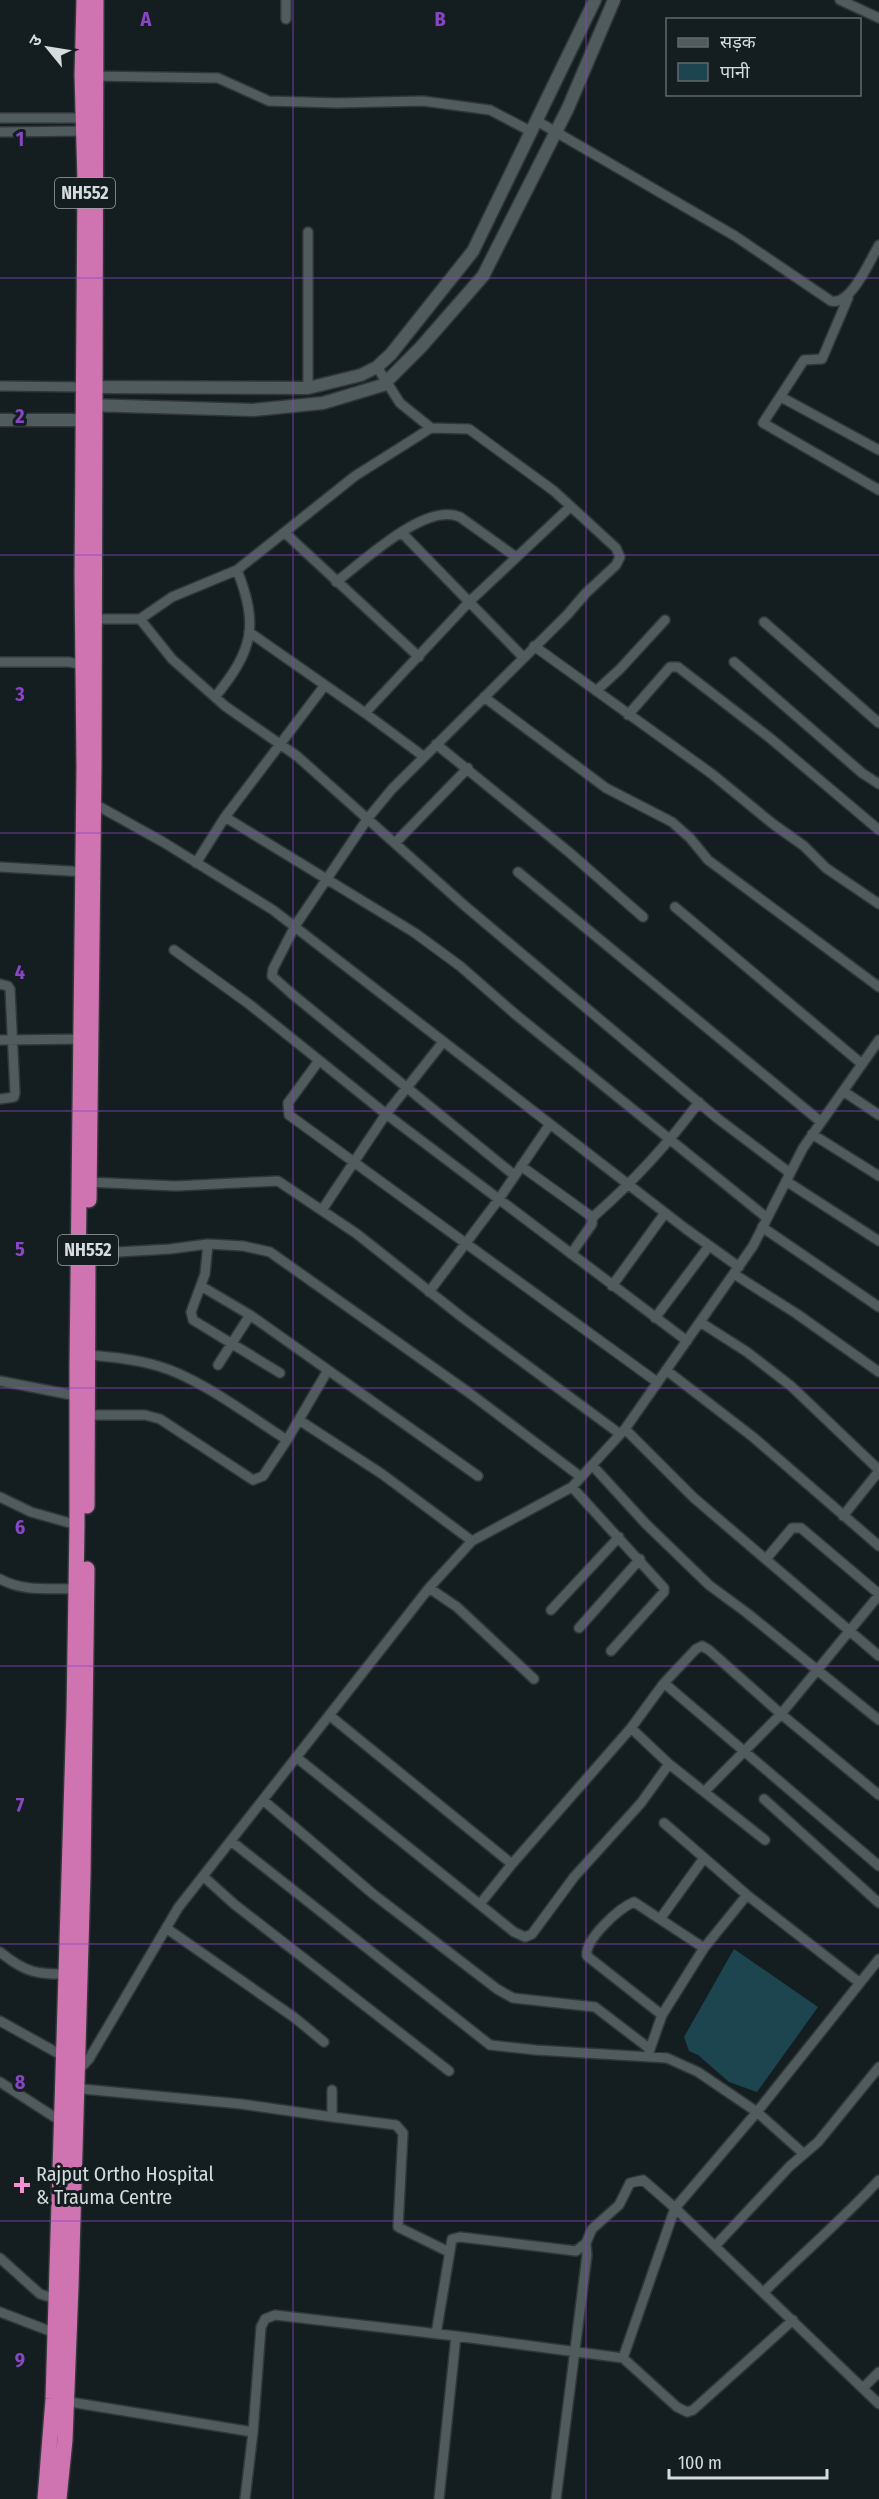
<svg xmlns="http://www.w3.org/2000/svg" width="879" height="2499" font-family="'Fira Sans Condensed','Noto Sans Devanagari',sans-serif">
	<rect width="100%" height="100%" fill="#141e20"/>
	<path fill="#1d4550" d="M734,1949L818,2007L757,2092L729,2082L698,2055L689,2051L684,2037Z"/>
	<g fill="none" stroke-linecap="round" stroke-linejoin="round">
		<defs>
			<path id="minor" d="M840,0L879,18
				M286,19V0
				M91,76L218,78L269,101L337,103L423,101L490,110L532,132
				M0,118H88
				M537,121L735,236L831,301C851,306 870,260 879,245
				M0,132L87,131
				M308,232V388
				M848,298L822,359L804,360L763,423L879,490
				M0,386L84,387
				M781,397L879,450
				M431,428L469,429L554,491L616,548L620,557L616,565L586,593L567,615L392,789L368,818L295,926L273,969L272,976L292,994L514,1175
				M285,533L419,657
				M402,533L523,657
				M237,570L355,476L431,428L400,403L377,367
				M336,582C364,561 425,502 460,517L516,557
				M91,619H140L172,659L225,706L297,756L465,906L717,1118L790,1173
				M140,619L172,597L237,570C259,626 253,650 215,697
				M764,622L879,723
				M249,632L365,713L423,756
				M534,646L712,774L773,824L804,846L826,868L879,904
				M0,662H69L83,665
				M734,662L862,773L879,784
				M596,691L620,669L665,620
				M484,697L606,788L672,822L690,838L708,860L879,987
				M365,713L469,602L570,507
				M628,715L670,667H678L770,738L879,830
				M436,744L570,853L643,917
				M91,802L163,842L273,910L686,1229L739,1267
				M225,817L415,933L460,966L515,1014L767,1218
				M395,843L468,768
				M196,863L225,817L325,685
				M0,867L87,872
				M518,872L821,1122
				M675,907L862,1064
				M174,950L249,1004L386,1114L687,1341
				M0,984L8,986L10,989L15,1093L14,1097L0,1099
				M0,1040L86,1039
				M318,1062L288,1103L289,1115L657,1382
				M843,1091L879,1115
				M812,1134L879,1176
				M521,1166L592,1217V1224L571,1254
				M786,1181L879,1241
				M87,1182L176,1186L278,1181L357,1234L463,1318L620,1434
				M322,1210L386,1114L443,1042
				M592,1220L594,1216C634,1181 668,1144 699,1102
				M762,1227L879,1307
				M208,1244L205,1274L191,1312L193,1320L280,1373
				M83,1254L170,1249L208,1244L243,1246L270,1252L468,1392L581,1477
				M734,1274L797,1314L879,1372
				M201,1286L250,1315L218,1365
				M612,1286L665,1213
				M429,1292L499,1199L550,1124
				M250,1315L478,1476
				M655,1318L709,1246
				M700,1322L747,1352L791,1386L879,1470
				M88,1355C111,1357 135,1359 158,1366C200,1378 249,1416 287,1440
				M666,1370L753,1437L879,1546
				M0,1381L77,1396
				M88,1415H145L160,1419L253,1480L263,1476L287,1440L328,1370
				M299,1420L382,1474L472,1541
				M625,1429L694,1498L879,1656
				M592,1465L646,1524L709,1585L747,1613L879,1720
				M572,1487L664,1588V1592L611,1651
				M0,1497L31,1512L77,1525
				M843,1516L879,1471
				M766,1559L792,1528H801L879,1594
				M0,1579C23,1592 50,1588 76,1589
				M429,1588L457,1607L534,1679
				M551,1610L619,1537
				M579,1628L640,1559
				M664,1683L879,1866
				M329,1715L512,1864
				M631,1728L669,1764L765,1840
				M296,1757L514,1932L525,1937L532,1934L574,1877L641,1803L669,1764
				M705,1791L781,1714L879,1595
				M764,1799L879,1903
				M263,1800L373,1894L497,1989L513,1998L595,2007L650,2049
				M664,1823L747,1895L860,1983
				M231,1841L490,2045L536,2050L667,2058L698,2072L757,2112L804,2154
				M203,1876L234,1904L449,2071
				M480,1904L512,1864L631,1728L664,1683L696,1649L702,1646L709,1650L781,1714L879,1795
				M660,1919L704,1858
				M166,1928L295,2018L324,2042
				M0,1952C27,1974 37,1974 71,1974
				M879,1959L757,2112L675,2208L879,2404
				M662,2015L587,1956C584,1940 619,1908 634,1902L704,1948
				M0,2021L63,2056
				M649,2052L662,2015L704,1948L747,1895
				M77,2072L89,2059L178,1908L429,1588L472,1541L572,1487L625,1429L753,1246L803,1148L879,1040
				M0,2082L62,2122
				M72,2088L241,2104L332,2117
				M332,2090V2117L396,2125L403,2133L398,2227L449,2252
				M716,2245L790,2166L818,2142L879,2067
				M0,2258L40,2294L56,2299
				M764,2292C802,2254 843,2219 879,2180
				M0,2312L55,2333
				M436,2334L452,2239L460,2237L576,2251L586,2243L592,2229L619,2205L630,2183L643,2180L675,2208L623,2358
				M456,2336L623,2358L677,2407L687,2412L693,2410L793,2320
				M863,2388L879,2372
				M64,2401L253,2432L261,2327L265,2319L275,2315L456,2336L439,2499
				M245,2499L253,2432
				M556,2499L587,2255L586,2243"/>
			<path id="tertiary" d="M89,387L308,388L361,375L377,367L391,354L473,251L595,0
				M88,405L253,410L323,403L383,385L421,347L483,276L568,108L614,0
				M0,420H84"/>
			<path id="trunk" d="M89,1200L94,768L96,0
				M87,1506L88,1251
				M45,2499L53,2399L74,1712L77,1525V1367L84,767L82,576L85,182L82,75L84,0
				M59,2499L65,2440L71,2287L83,1876L87,1569"/>
		</defs>
		<use href="#minor" stroke="#313739" stroke-width="12"/>
		<use href="#tertiary" stroke="#313739" stroke-width="15"/>
		<use href="#trunk" stroke="#313739" stroke-width="18"/>
		<use href="#minor" stroke="#505b5e" stroke-width="9"/>
		<use href="#tertiary" stroke="#505b5e" stroke-width="12"/>
		<use href="#trunk" stroke="#cf74b1" stroke-width="15"/>
	</g>
	<path fill="none" stroke="#8946c4" stroke-width="1.5" stroke-opacity="0.55" d="M293,0V2499M586,0V2499M0,278H879M0,555H879M0,833H879M0,1111H879M0,1388H879M0,1666H879M0,1944H879M0,2221H879"/>
	<path fill="#f690d0" stroke="#141e20" stroke-width="2" d="M19 2176h6v6h6v6h-6v6h-6v-6h-6v-6h6z"/>
	<g text-anchor="middle" dominant-baseline="central" stroke-width="6" stroke-linejoin="round" paint-order="stroke">
		<g fill="#141e20" stroke="#9ca3a5" stroke-width="1.5">
			<rect x="55" y="178" width="60" height="30" rx="4.5"/>
			<rect x="58" y="1235" width="60" height="30" rx="4.5"/>
		</g>
		<g font-size="18" font-weight="bold" fill="#d6dcde">
			<text x="85" y="193">NH552</text>
			<text x="88" y="1250">NH552</text>
		</g>
		<g font-size="20" fill="#d6dcde" stroke="#141e20" text-anchor="start">
			<text x="36" y="2174">Rajput Ortho Hospital<tspan x="36" dy="23">&amp; Trauma Centre</tspan></text>
		</g>
	</g>
	<g font-size="20" text-anchor="middle" font-weight="bold" fill="#8946c4" stroke="#141e20" stroke-width="6" stroke-linejoin="round" paint-order="stroke">
		<text x="146" y="26">A</text>
		<text x="440" y="26">B</text>
		<text x="20" y="146">1</text>
		<text x="20" y="423">2</text>
		<text x="20" y="701">3</text>
		<text x="20" y="979">4</text>
		<text x="20" y="1256">5</text>
		<text x="20" y="1534">6</text>
		<text x="20" y="1812">7</text>
		<text x="20" y="2089">8</text>
		<text x="20" y="2367">9</text>
	</g>
	<rect x="666" y="18" width="195" height="78" fill="#141e20" stroke="#626a6c" stroke-width="1.5"/>
	<rect x="678" y="38" width="30" height="9" fill="#505b5e" stroke="#626a6c" stroke-width="1.5"/>
	<text x="720" y="48" font-size="18" fill="#d6dcde">सड़क</text>
	<rect x="678" y="63" width="30" height="18" fill="#1d4550" stroke="#626a6c" stroke-width="1.5"/>
	<text x="720" y="78" font-size="18" fill="#d6dcde">पानी</text>
	<g transform="translate(48 48) rotate(300)" stroke="#141e20" stroke-width="4.5" paint-order="stroke">
	<path d="M0-4.5L10 22L0 15L-10 22Z" fill="#d6dcde"/>
	<text y="-9" font-size="16" font-weight="bold" text-anchor="middle" fill="#d6dcde">उ</text>
	</g>
	<path d="M669 2469v9h158v-9" fill="none" stroke="#d6dcde" stroke-width="3"/>
	<text x="678" y="2469" font-size="18" fill="#d6dcde" stroke="#141e20" stroke-width="4.5" paint-order="stroke">100 m</text>
</svg>
